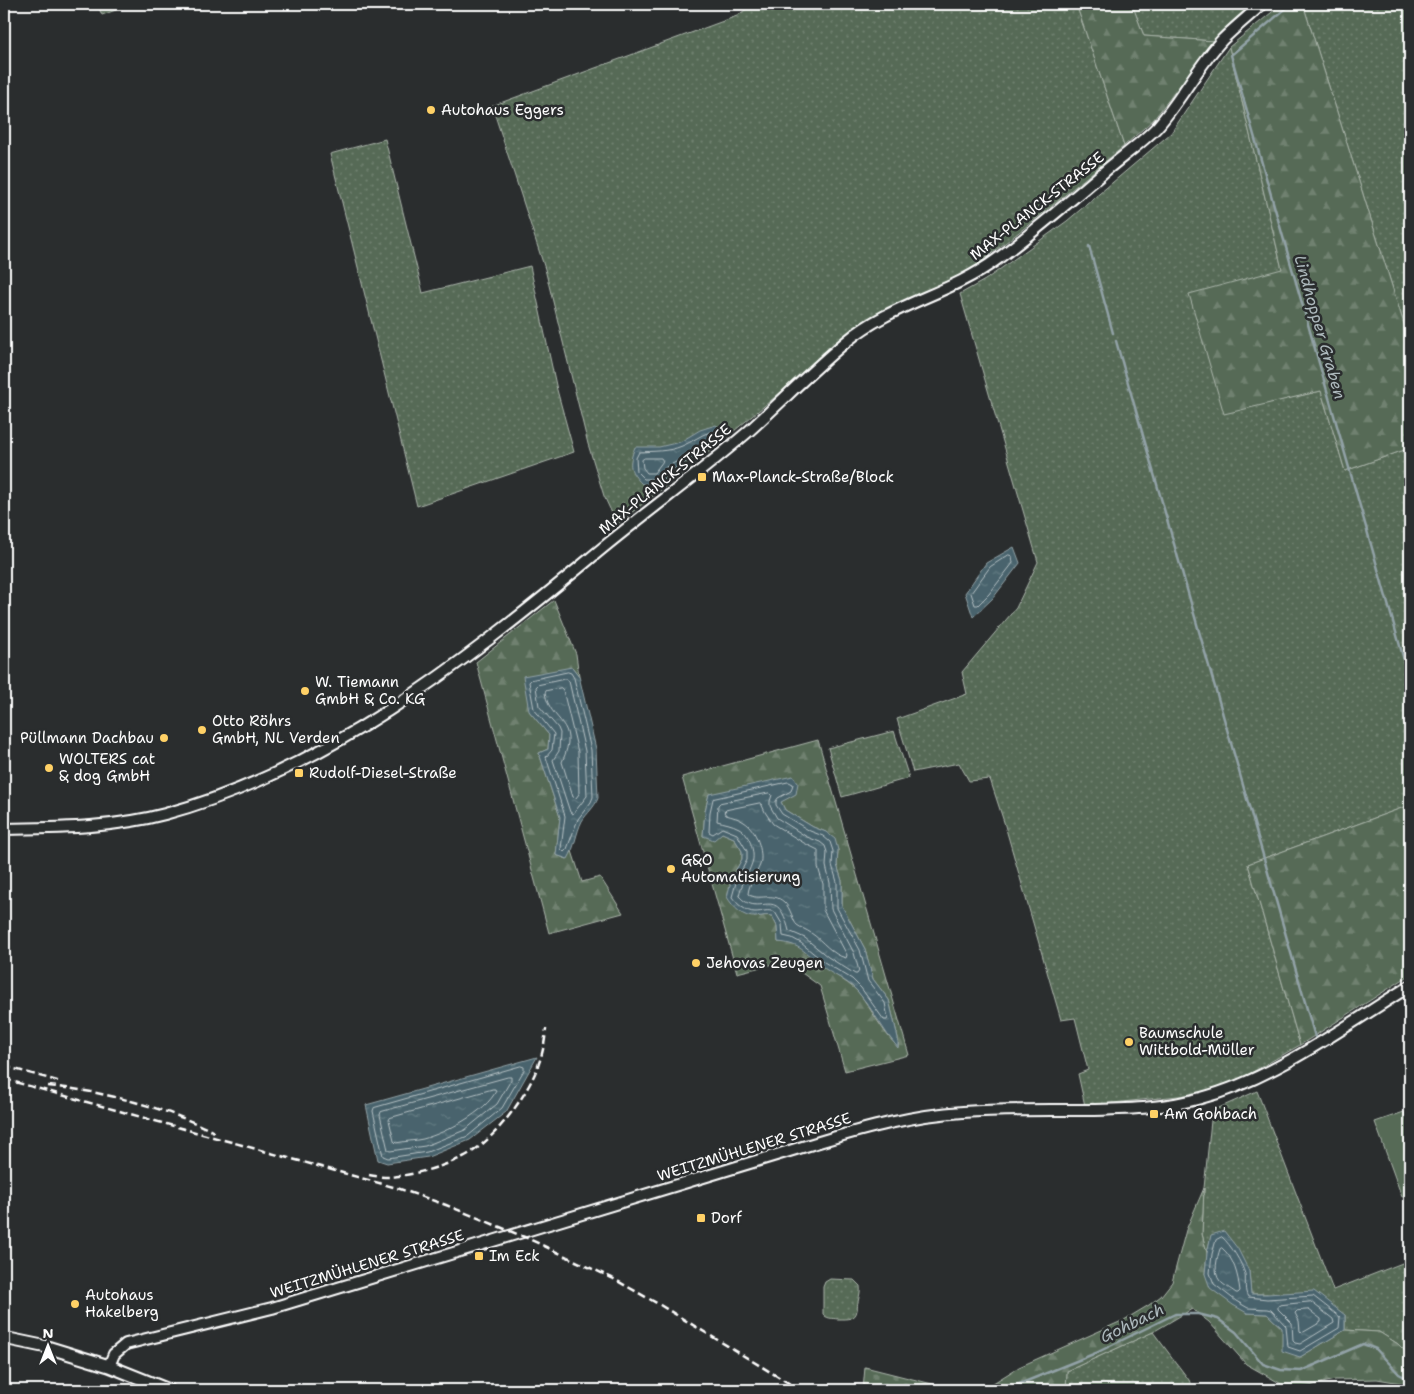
<svg xmlns="http://www.w3.org/2000/svg" width="1414" height="1394" font-family="'Shantell Sans',sans-serif">
	<defs>
		<pattern id="grass-dots" width="8" height="8" patternUnits="userSpaceOnUse" patternTransform="scale(1.25)"><rect width="8" height="8" fill="#576b57"/><path d="M2 2h.1M6 6h.1" fill="none" stroke="#708170" stroke-width="1.8" stroke-linecap="round"/></pattern>
		<pattern id="forest-firs" width="22" height="20" patternUnits="userSpaceOnUse" patternTransform="scale(1.25)"><rect width="22" height="20" fill="#576b57"/><path d="M5 1l3.5 6h-7zM16 11l3.5 6h-7z" fill="#708170"/></pattern>
		<pattern id="cemetery-stones" width="16" height="16" patternUnits="userSpaceOnUse" patternTransform="scale(1.25)"><rect width="16" height="16" fill="#576b57"/><path d="M2 7V4a2 2 0 0 1 4 0v3zM10 15v-3a2 2 0 0 1 4 0v3z" fill="#708170"/></pattern>
		<pattern id="water-ripples" width="26" height="14" patternUnits="userSpaceOnUse" patternTransform="scale(1.25)"><rect width="26" height="14" fill="#49646d"/><path d="M2 4q2-2 4 0t4 0M15 11q2-2 4 0t4 0" fill="none" stroke="#647b83"/></pattern>
	</defs>
	<rect width="100%" height="100%" fill="#2a2d2e"/>
	<filter id="ink" filterUnits="userSpaceOnUse"><feTurbulence type="fractalNoise" baseFrequency=".02" numOctaves="2"/><feDisplacementMap in="SourceGraphic" scale="10" xChannelSelector="R" yChannelSelector="G"/><feConvolveMatrix kernelMatrix="1 2 1 2 8 2 1 2 1" color-interpolation-filters="sRGB"/></filter>
	<g filter="url(#ink)">
		<path fill="url(#grass-dots)" stroke="#abb5ab" d="M97,4H122L124,7L102,15Z
			M753,4H1076L1124,146L1041,215L964,275L876,315L833,345L793,382L704,456L617,524L604,496L588,444L545,269L492,106L737,16Z
			M1132,4H1256L1214,41L1144,36Z
			M1303,4H1410V343Z
			M1229,47L1282,269L1224,413L1321,391L1345,471L1410,448V805L1248,864L1300,1045L1235,1082L1206,1093L1085,1106L1078,1074L1088,1070L1075,1018L1061,1020L1004,822L990,779L969,781L959,763L913,772L897,719L967,694L962,672L1016,608L1038,562L960,294L985,280L1067,221L1171,133Z
			M385,139L423,293L530,266L557,390L574,452L417,506L330,154Z
			M894,731L909,778L842,797L828,748Z
			M1257,1091L1333,1290L1410,1260V1356L1398,1344L1379,1332L1345,1330V1315L1267,1294H1251L1249,1271L1211,1236L1207,1253L1202,1234L1204,1188L1212,1111Z
			M830,1279L854,1280L860,1286C861,1292 859,1296 858,1302C857,1304 858,1307 857,1310C856,1320 846,1319 838,1319C831,1318 827,1319 823,1314V1287L825,1282Z
			M1153,1332L1189,1380L1193,1390H1066L1067,1371Z"/>
		<path fill="url(#forest-firs)" stroke="#abb5ab" fill-rule="evenodd" d="M1076,4H1132L1144,36L1214,41L1154,119L1124,146Z
			M1282,4H1303L1410,343V448L1345,471L1321,391L1224,414L1189,294L1282,269L1229,47Z
			M554,600L576,654L579,676L572,667L529,711L549,735L548,749L539,753L560,817L556,855L567,859L572,851L582,882L600,877L623,913L549,933L476,662Z
			M818,740L909,1055L845,1071L820,986L785,961L737,973L682,777ZM709,794L781,802L785,810L813,827L826,832L838,850L837,865L842,881V906L865,949L873,979L889,1000L898,1038V1047C883,1033 872,1010 859,993C852,985 843,981 835,974C823,966 803,946 790,943C786,942 782,942 778,942L777,926L772,916L766,915L754,917L732,877L742,859V851L734,838L722,833L703,836L705,811Z
			M1410,805V975L1300,1045L1248,864Z
			M1204,1188L1202,1234L1207,1253L1205,1274L1247,1313L1267,1314L1282,1328L1300,1357L1345,1330L1379,1332L1398,1344L1410,1356V1390L1401,1383L1377,1379L1335,1380L1292,1390L1246,1364L1209,1322L1192,1309L1153,1332L1067,1371L1066,1390H982L1019,1367L1124,1320L1149,1305L1161,1296L1172,1282L1186,1230Z"/>
		<path fill="url(#cemetery-stones)" stroke="#abb5ab" d="M865,1367L956,1390H863Z"/>
		<path fill="#576b57" stroke="#abb5ab" d="M1404,1112L1410,1129V1194L1402,1197L1375,1122Z"/>
		<path fill="url(#water-ripples)" stroke="#92a2a7" d="M716,425L723,430L713,443L687,462L670,471L660,484H642C629,471 628,465 635,447H659L680,442L700,430Z
			M1014,547L1020,563L993,598L973,617L965,593L986,563Z
			M572,667L579,676L596,749L598,798C595,807 587,813 582,821C576,833 575,847 568,859L556,855L560,817L539,753L548,749L549,735L529,711L523,676Z
			M793,776L798,783L796,794L781,802L785,810L813,827L826,832L835,839L838,850L837,865L842,881V906L865,949L873,979L889,1000L898,1038V1048C883,1031 873,1009 858,992C848,980 832,975 820,965C804,952 801,944 778,942L777,926L772,916C766,915 762,916 756,917C743,918 733,907 727,897L732,877L742,859V851L734,838L722,833L714,840L703,836L705,811L709,794Z
			M537,1057L506,1112L470,1140L428,1157L387,1163L378,1160L366,1105Z
			M1224,1231L1238,1249L1249,1271L1251,1294H1267L1314,1291L1345,1315V1330L1300,1357L1282,1351V1328L1267,1314L1247,1313L1233,1305L1210,1288L1205,1274L1207,1253L1211,1235Z"/>
		<g fill="none" stroke-linecap="round" stroke-linejoin="round">
			<path stroke="#b6c1c5" stroke-width="1" d="M710,432L713,435L709,440L684,458L666,467L657,479H644L637,472L636,458L639,452C653,451 668,452 682,446C692,442 700,435 710,432Z
				M645,458H661L663,461L654,473H647L643,468L642,460Z
				M1009,555L1012,556L1013,563L989,594L978,605H975L971,593L990,567Z
				M568,672L571,673L574,678L591,750L593,797L591,802L578,819L567,849L564,852L561,849L565,816L546,757L552,750L554,734L534,709L529,682L531,680Z
				M566,679L569,681L585,751L587,796L573,814L570,812L553,760L559,751L560,733L558,728L539,706L536,687L538,685Z
				M561,688L563,690L578,752L579,794L576,798L573,797L562,762C581,721 550,723 545,693L546,691Z
				M789,782L793,784L791,791L778,798L776,801V805L782,814L810,831L823,836L830,842L833,851L832,865L837,882V908L860,950L868,981L885,1003L888,1018L887,1020H884L861,988L852,979L824,962L801,943L792,938L783,936L782,924L775,912C767,909 763,912 755,912C746,912 737,904 732,897L737,879L747,860V851L737,834L722,828L713,834L709,832L710,812L713,799Z
				M770,793L772,795L770,801V806L777,818L807,837L820,842L825,846L827,852L826,866L830,883L831,909L854,953L859,971L857,974H855L828,957L805,938L789,931C777,882 760,920 739,896C741,884 748,875 752,863C756,853 749,833 739,828C732,824 724,823 717,821L718,805L720,803Z
				M761,803L765,812L773,824L804,843L818,850V867L823,884V910L847,955L846,958C832,955 822,940 811,933C807,930 801,928 797,925C793,922 791,908 784,902C772,891 759,902 748,894C749,883 756,875 760,865C764,852 756,829 744,822C739,818 732,817 726,815L724,812L726,810Z
				M521,1066L524,1067V1070L502,1108L468,1136L427,1152L388,1158L383,1156L373,1111L374,1108Z
				M508,1077H511V1080L497,1104L465,1130L425,1146L390,1151L388,1150L380,1115L381,1112Z
				M493,1089H495L496,1091C486,1112 445,1133 423,1139C414,1141 405,1141 396,1143L394,1141L389,1120L390,1118Z
				M1222,1237C1231,1245 1242,1263 1245,1274C1246,1282 1244,1291 1248,1297L1267,1299L1313,1296L1340,1317L1339,1328L1300,1351L1288,1347L1286,1326L1271,1310L1267,1309L1248,1308L1236,1301L1214,1284L1210,1273L1212,1254L1216,1240Z
				M1222,1248C1234,1258 1238,1275 1240,1291L1238,1293H1236C1231,1289 1223,1285 1220,1281C1213,1273 1217,1258 1220,1249Z
				M1311,1302L1333,1319L1334,1323L1300,1344L1295,1343L1293,1341L1292,1323L1278,1309V1306L1280,1305Z
				M1309,1310L1321,1319V1322L1302,1333L1300,1331L1299,1321L1295,1313L1297,1311Z"/>
			<path stroke="#92a2a7" stroke-width="2.5" d="M1291,4L1231,55L1410,681
				M1089,246L1113,333
				M1116,341L1315,1037
				M1013,1390L1017,1385L1096,1353L1175,1314H1198L1218,1319L1236,1332L1263,1364L1281,1370L1301,1371L1363,1344L1376,1349L1399,1374L1410,1380"/>
			<defs>
				<path id="tertiary" d="M4,829C58,828 113,828 165,814C326,770 461,665 587,561C640,516 697,476 750,430C782,401 813,369 847,341C891,304 950,294 996,260C1033,233 1069,202 1104,172C1120,158 1143,142 1157,127C1181,100 1198,66 1222,40C1235,27 1249,16 1262,4
					M109,1366L114,1354L126,1344L272,1308L819,1142C866,1128 913,1115 963,1112C1007,1109 1051,1110 1095,1110C1131,1109 1166,1108 1201,1098C1274,1079 1345,1026 1410,986"/>
				<path id="secondary" d="M4,1338L47,1347L109,1366L169,1390"/>
			</defs>
			<use href="#tertiary" stroke="#fff" stroke-width="14"/>
			<use href="#secondary" stroke="#fff" stroke-width="15"/>
			<use href="#tertiary" stroke="#2a2d2e" stroke-width="10"/>
			<use href="#secondary" stroke="#2a2d2e" stroke-width="11"/>
			<path stroke="#fff" stroke-width="2.5" stroke-dasharray="8 4" stroke-linecap="butt" d="M4,1066L61,1082
				M4,1079L397,1188L446,1205L527,1238L612,1278L660,1305L800,1390
				M48,1086C102,1091 165,1107 214,1132
				M369,1175C375,1176 382,1177 388,1177C410,1176 443,1167 463,1157C493,1143 529,1094 539,1063C543,1052 545,1041 546,1029"/>
		</g>
	</g>
	<g fill="#ffd166" stroke="#2a2d2e" stroke-width="2">
		<circle cx="431" cy="110" r="5"/>
		<rect x="697" y="472" width="10" height="10" rx="2.5"/>
		<circle cx="305" cy="691" r="5"/>
		<circle cx="202" cy="730" r="5"/>
		<circle cx="164" cy="738" r="5"/>
		<circle cx="49" cy="768" r="5"/>
		<rect x="294" y="768" width="10" height="10" rx="2.5"/>
		<circle cx="671" cy="869" r="5"/>
		<circle cx="696" cy="963" r="5"/>
		<circle cx="1129" cy="1042" r="5"/>
		<rect x="1149" y="1109" width="10" height="10" rx="2.5"/>
		<rect x="696" y="1213" width="10" height="10" rx="2.5"/>
		<rect x="474" y="1251" width="10" height="10" rx="2.5"/>
		<circle cx="75" cy="1304" r="5"/>
	</g>
	<g text-anchor="middle" dominant-baseline="central" stroke-width="5" stroke-linejoin="round" paint-order="stroke">
		<g font-size="15" fill="#fff" stroke="#2a2d2e" text-anchor="start">
			<text x="441" y="110">Autohaus Eggers</text>
			<text x="712" y="477">Max-Planck-Straße/Block</text>
			<text x="315" y="682">W. Tiemann<tspan x="315" dy="17">GmbH &amp; Co. KG</tspan></text>
			<text x="212" y="721">Otto Röhrs<tspan x="212" dy="17">GmbH, NL Verden</tspan></text>
			<text x="154" y="738" text-anchor="end">Püllmann Dachbau</text>
			<text x="59" y="759">WOLTERS cat<tspan x="59" dy="17">&amp; dog GmbH</tspan></text>
			<text x="309" y="773">Rudolf-Diesel-Straße</text>
			<text x="681" y="860">G&amp;O<tspan x="681" dy="17">Automatisierung</tspan></text>
			<text x="706" y="963">Jehovas Zeugen</text>
			<text x="1139" y="1033">Baumschule<tspan x="1139" dy="17">Wittbold-Müller</tspan></text>
			<text x="1164" y="1114">Am Gohbach</text>
			<text x="711" y="1218">Dorf</text>
			<text x="489" y="1256">Im Eck</text>
			<text x="85" y="1295">Autohaus<tspan x="85" dy="17">Hakelberg</tspan></text>
		</g>
		<g font-size="15" fill="#fff" stroke="#2a2d2e">
			<text transform="translate(1037 206) rotate(-38)">MAX-PLANCK-STRASSE</text>
			<text transform="translate(665 479) rotate(-39)">MAX-PLANCK-STRASSE</text>
			<text transform="translate(754 1147) rotate(-17)">WEITZMÜHLENER STRASSE</text>
			<text transform="translate(367 1264) rotate(-17)">WEITZMÜHLENER STRASSE</text>
		</g>
		<g font-size="16" font-style="italic" fill="#adb9bd" stroke="#2a2d2e">
			<text transform="translate(1320 327) rotate(74)">Lindhopper Graben</text>
			<text transform="translate(1132 1323) rotate(-26)">Gohbach</text>
		</g>
	</g>
	<rect width="1414" height="1394" fill="none" stroke="#2a2d2e" stroke-width="20"/>
	<rect x="10" y="10" width="1394" height="1374" fill="none" stroke="#fff" stroke-width="2" filter="url(#ink)"/>
	<g transform="translate(48 1346)" stroke="#2a2d2e" stroke-width="4" paint-order="stroke">
	<path d="M0-4L9 19L0 12L-9 19Z" fill="#ffffff"/>
	<text y="-8" font-size="14" font-weight="bold" text-anchor="middle" fill="#ffffff">N</text>
	</g>
</svg>
